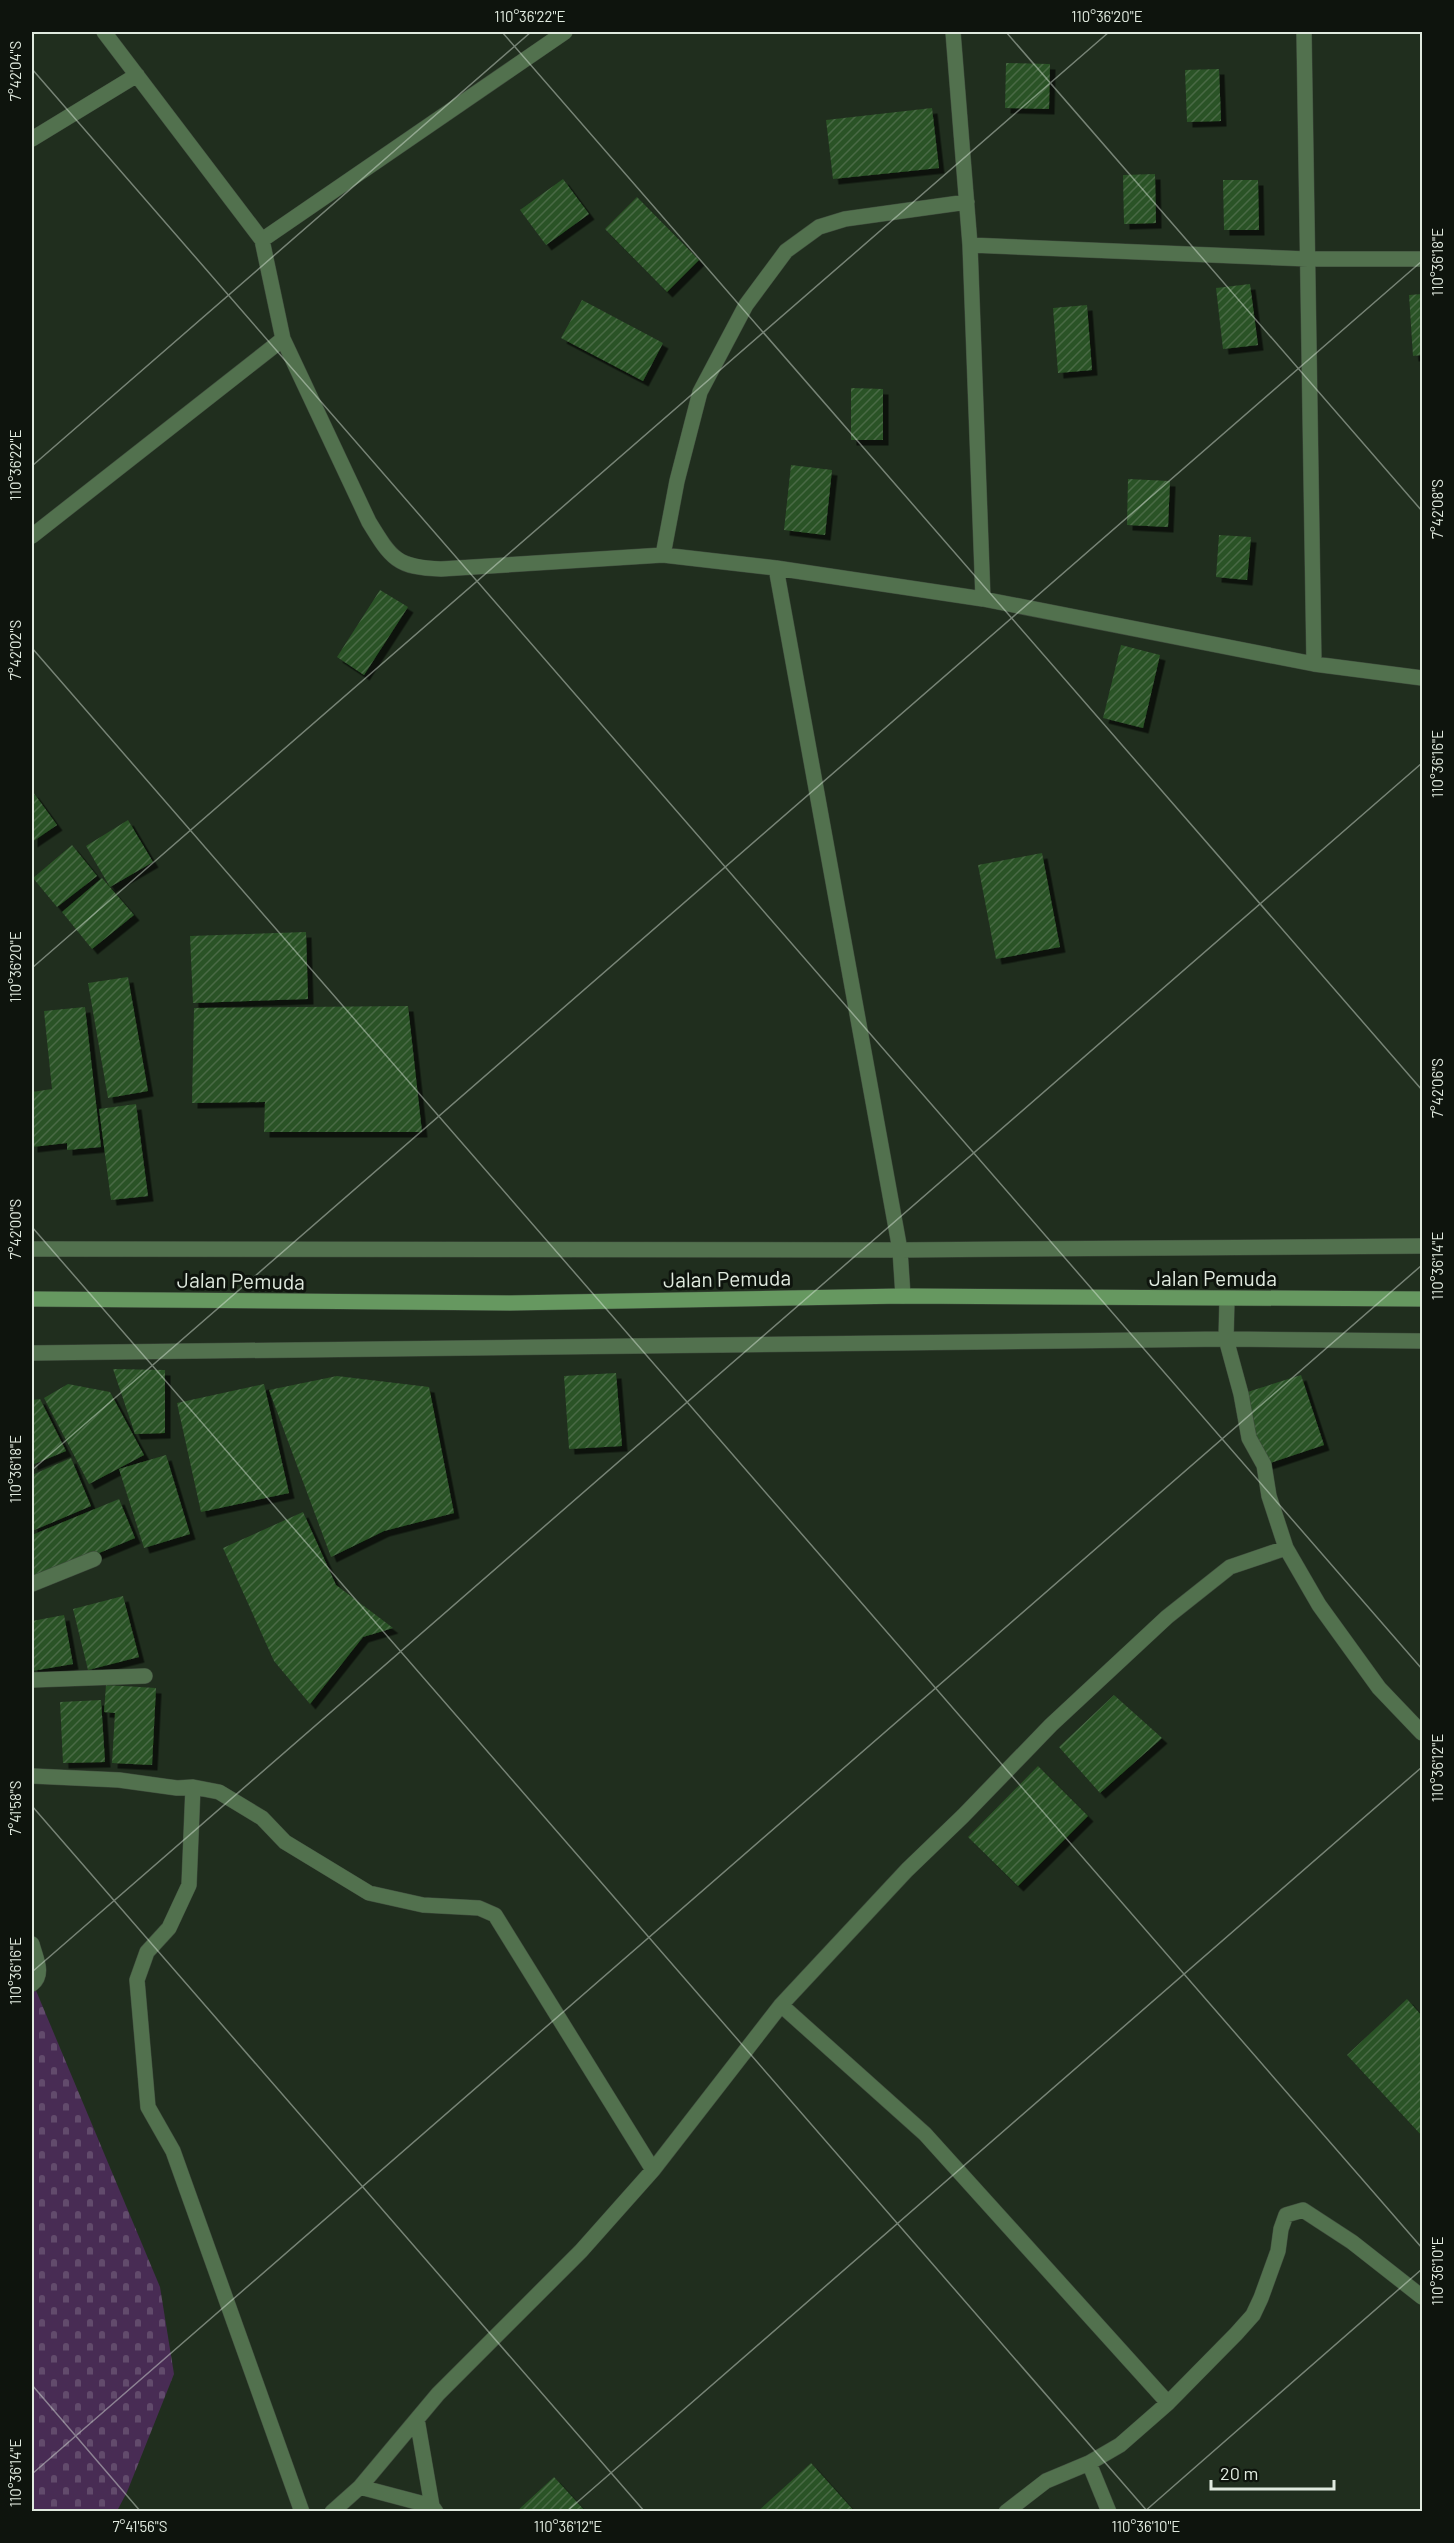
<svg xmlns="http://www.w3.org/2000/svg" width="1454" height="2543" font-family="Barlow,sans-serif">
	<defs>
		<pattern id="cemetery-stones" width="16" height="16" patternUnits="userSpaceOnUse" patternTransform="scale(1.5)"><rect width="16" height="16" fill="#482c54"/><path d="M2 7V4a2 2 0 0 1 4 0v3zM10 15v-3a2 2 0 0 1 4 0v3z" fill="#624b6c"/></pattern>
		<pattern id="building-hatch" width="6" height="6" patternUnits="userSpaceOnUse" patternTransform="scale(1.5)"><rect width="6" height="6" fill="#2a5226"/><path d="M-1 1l2-2M0 6l6-6M5 7l2-2" fill="none" stroke="#496b45"/></pattern>
		<filter id="shadow"><feDropShadow dx="5.5" dy="5.5" stdDeviation="0" flood-color="#0009"/></filter>
	</defs>
	<rect width="100%" height="100%" fill="#202e1e"/>
	<path fill="url(#cemetery-stones)" d="M32,1981L160,2287L174,2374L127,2492L117,2511H32Z"/>
	<path fill="url(#building-hatch)" filter="url(#shadow)" d="M1006,63L1050,64L1049,109L1005,108Z
		M1219,69L1221,121L1187,122L1185,70Z
		M932,108L939,168L833,179L826,120Z
		M1155,174L1156,223L1124,224L1123,175Z
		M563,179L589,214L546,245L520,210Z
		M1223,180H1258L1259,230H1224Z
		M637,197L699,260L667,292L605,229Z
		M1250,284L1258,345L1223,349L1216,288Z
		M1422,294V355L1413,356L1409,295Z
		M582,300L663,343L643,381L561,338Z
		M1087,305L1092,370L1058,373L1053,308Z
		M851,388L883,389V440H851Z
		M791,465L832,470L825,535L784,530Z
		M1128,479L1170,481L1168,527L1127,525Z
		M1219,535L1251,537L1247,580L1216,577Z
		M380,590L408,607L364,675L337,657Z
		M1121,645L1160,655L1143,728L1103,718Z
		M33,792L57,825L32,842V793Z
		M128,820L153,862L110,887L86,846Z
		M72,845L97,876L57,907L33,878Z
		M1042,853L1060,947L996,959L978,865Z
		M102,878L134,915L92,949L62,912Z
		M306,932L308,999L193,1003L190,936Z
		M128,977L148,1091L108,1098L88,983Z
		M408,1006L422,1132H264L265,1102L192,1103L194,1008Z
		M85,1007L101,1147L67,1150V1143L32,1147V1092L52,1089L44,1011Z
		M136,1104L148,1196L111,1200L99,1109Z
		M113,1369L165,1370V1433L135,1434Z
		M616,1373L622,1446L569,1449L564,1376Z
		M1301,1375L1324,1445L1264,1465L1241,1394Z
		M337,1376L429,1387L454,1513L384,1531L331,1557L269,1390Z
		M68,1384L110,1392L144,1455L89,1484L44,1398Z
		M264,1384L289,1493L201,1512L177,1403Z
		M40,1399L66,1451L32,1465V1400Z
		M166,1455L190,1534L144,1548L119,1469Z
		M71,1458L91,1506L32,1531V1475Z
		M119,1499L135,1538L32,1581V1535Z
		M303,1512L336,1585L393,1628L363,1637L310,1704L274,1661L223,1548Z
		M123,1596L139,1657L88,1670L73,1609Z
		M64,1615L73,1664L32,1671V1621Z
		M106,1685L156,1688L152,1765L112,1763L115,1713L104,1712Z
		M1114,1695L1162,1738L1100,1793L1059,1747Z
		M101,1700L105,1762L63,1763L60,1702Z
		M1038,1766L1088,1816L1018,1886L968,1837Z
		M1407,1999L1422,2016V2136L1347,2055Z
		M811,2463L855,2512H757Z
		M554,2477L586,2512H516Z"/>
	<g fill="none" stroke-linecap="round" stroke-linejoin="round">
		<defs>
			<path id="minor" d="M104,32L262,240L283,339L369,522C391,558 397,568 441,569L663,555L776,568L983,599L1314,664L1422,678
				M953,32L970,245L983,599
				M1304,32L1314,664
				M32,139L137,75
				M262,240L565,32
				M970,245L1308,259H1422
				M32,536L283,339
				M663,555L677,481L700,392L746,305L786,251L819,227L845,219L967,202
				M776,568L900,1250L903,1296
				M32,1249L900,1250L1422,1246
				M1227,1299L1226,1339L1241,1394L1249,1438L1264,1465L1269,1496L1286,1548L1319,1605L1379,1688L1422,1733
				M32,1353L1226,1339L1422,1341
				M32,1584L94,1559
				M32,1680L145,1676
				M32,1776L119,1780L177,1788L193,1787L219,1792L262,1818L285,1842L369,1893L423,1905L479,1908L495,1915L653,2170
				M193,1787L189,1885L169,1928L147,1952L137,1980L148,2107L173,2151L302,2512
				M32,1944C35,1957 45,1974 32,1984
				M781,2005L925,2134L1168,2403
				M417,2419L432,2506L436,2512
				M1089,2463L1109,2512
				M360,2487L432,2506
				M332,2512L360,2487L438,2394L581,2251L653,2170L781,2005L907,1870L963,1816L1051,1725L1167,1617L1230,1567L1286,1548
				M1006,2512L1046,2481L1089,2463L1120,2445L1168,2403L1236,2334L1253,2315L1261,2298L1278,2251L1281,2229L1286,2215L1303,2210L1352,2242L1422,2297"/>
			<path id="secondary" d="M32,1299L510,1303L903,1296L1422,1299"/>
		</defs>
		<use href="#minor" stroke="#3f4c3d" stroke-width="16"/>
		<use href="#secondary" stroke="#3f4c3d" stroke-width="16"/>
		<use href="#minor" stroke="#52714e" stroke-width="15"/>
		<use href="#secondary" stroke="#669860" stroke-width="15"/>
	</g>
	<path fill="none" stroke="#e0eadf" stroke-width="1.5" stroke-opacity="0.45" d="M502,32L1422,1090M1006,32L1422,511M32,69L1422,1669M32,466L531,32M32,648L1422,2248M32,968L1109,32M32,1227L1148,2512M32,1470L1422,261M32,1806L645,2512M32,1972L1422,763M32,2385L141,2512M32,2474L1422,1265M566,2512L1422,1767M1144,2512L1422,2269"/>
	<g text-anchor="middle" dominant-baseline="central" stroke-width="6" stroke-linejoin="round" paint-order="stroke">
		<g font-size="21" fill="#e0eadf" stroke="#0e140d">
			<text x="1213" y="1277">Jalan Pemuda</text>
			<text transform="translate(727 1278) rotate(-1)">Jalan Pemuda</text>
			<text transform="translate(241 1280) rotate(1)">Jalan Pemuda</text>
		</g>
	</g>
	<rect width="1454" height="2543" fill="none" stroke="#0e140d" stroke-width="66"/>
	<path d="M1211 2480v9h123v-9" fill="none" stroke="#e0eadf" stroke-width="3"/>
	<text x="1220" y="2480" font-size="18" fill="#e0eadf" stroke="#0e140d" stroke-width="4.5" paint-order="stroke">20 m</text>
	<rect x="33" y="33" width="1388" height="2477" fill="none" stroke="#e0eadf" stroke-width="2"/>
	<g font-size="15" text-anchor="middle" fill="#e0eadf">
		<text x="530" y="22">110°36'22"E</text>
		<text x="1107" y="22">110°36'20"E</text>
		<text transform="translate(16 71) rotate(-90)" y="5">7°42'04"S</text>
		<text transform="translate(1438 262) rotate(-90)" y="5">110°36'18"E</text>
		<text transform="translate(16 465) rotate(-90)" y="5">110°36'22"E</text>
		<text transform="translate(1438 509) rotate(-90)" y="5">7°42'08"S</text>
		<text transform="translate(16 650) rotate(-90)" y="5">7°42'02"S</text>
		<text transform="translate(1438 764) rotate(-90)" y="5">110°36'16"E</text>
		<text transform="translate(16 967) rotate(-90)" y="5">110°36'20"E</text>
		<text transform="translate(1438 1088) rotate(-90)" y="5">7°42'06"S</text>
		<text transform="translate(16 1229) rotate(-90)" y="5">7°42'00"S</text>
		<text transform="translate(1438 1266) rotate(-90)" y="5">110°36'14"E</text>
		<text transform="translate(16 1469) rotate(-90)" y="5">110°36'18"E</text>
		<text transform="translate(1438 1768) rotate(-90)" y="5">110°36'12"E</text>
		<text transform="translate(16 1808) rotate(-90)" y="5">7°41'58"S</text>
		<text transform="translate(16 1971) rotate(-90)" y="5">110°36'16"E</text>
		<text transform="translate(1438 2271) rotate(-90)" y="5">110°36'10"E</text>
		<text transform="translate(16 2473) rotate(-90)" y="5">110°36'14"E</text>
		<text x="140" y="2532">7°41'56"S</text>
		<text x="568" y="2532">110°36'12"E</text>
		<text x="1146" y="2532">110°36'10"E</text>
	</g>
</svg>
